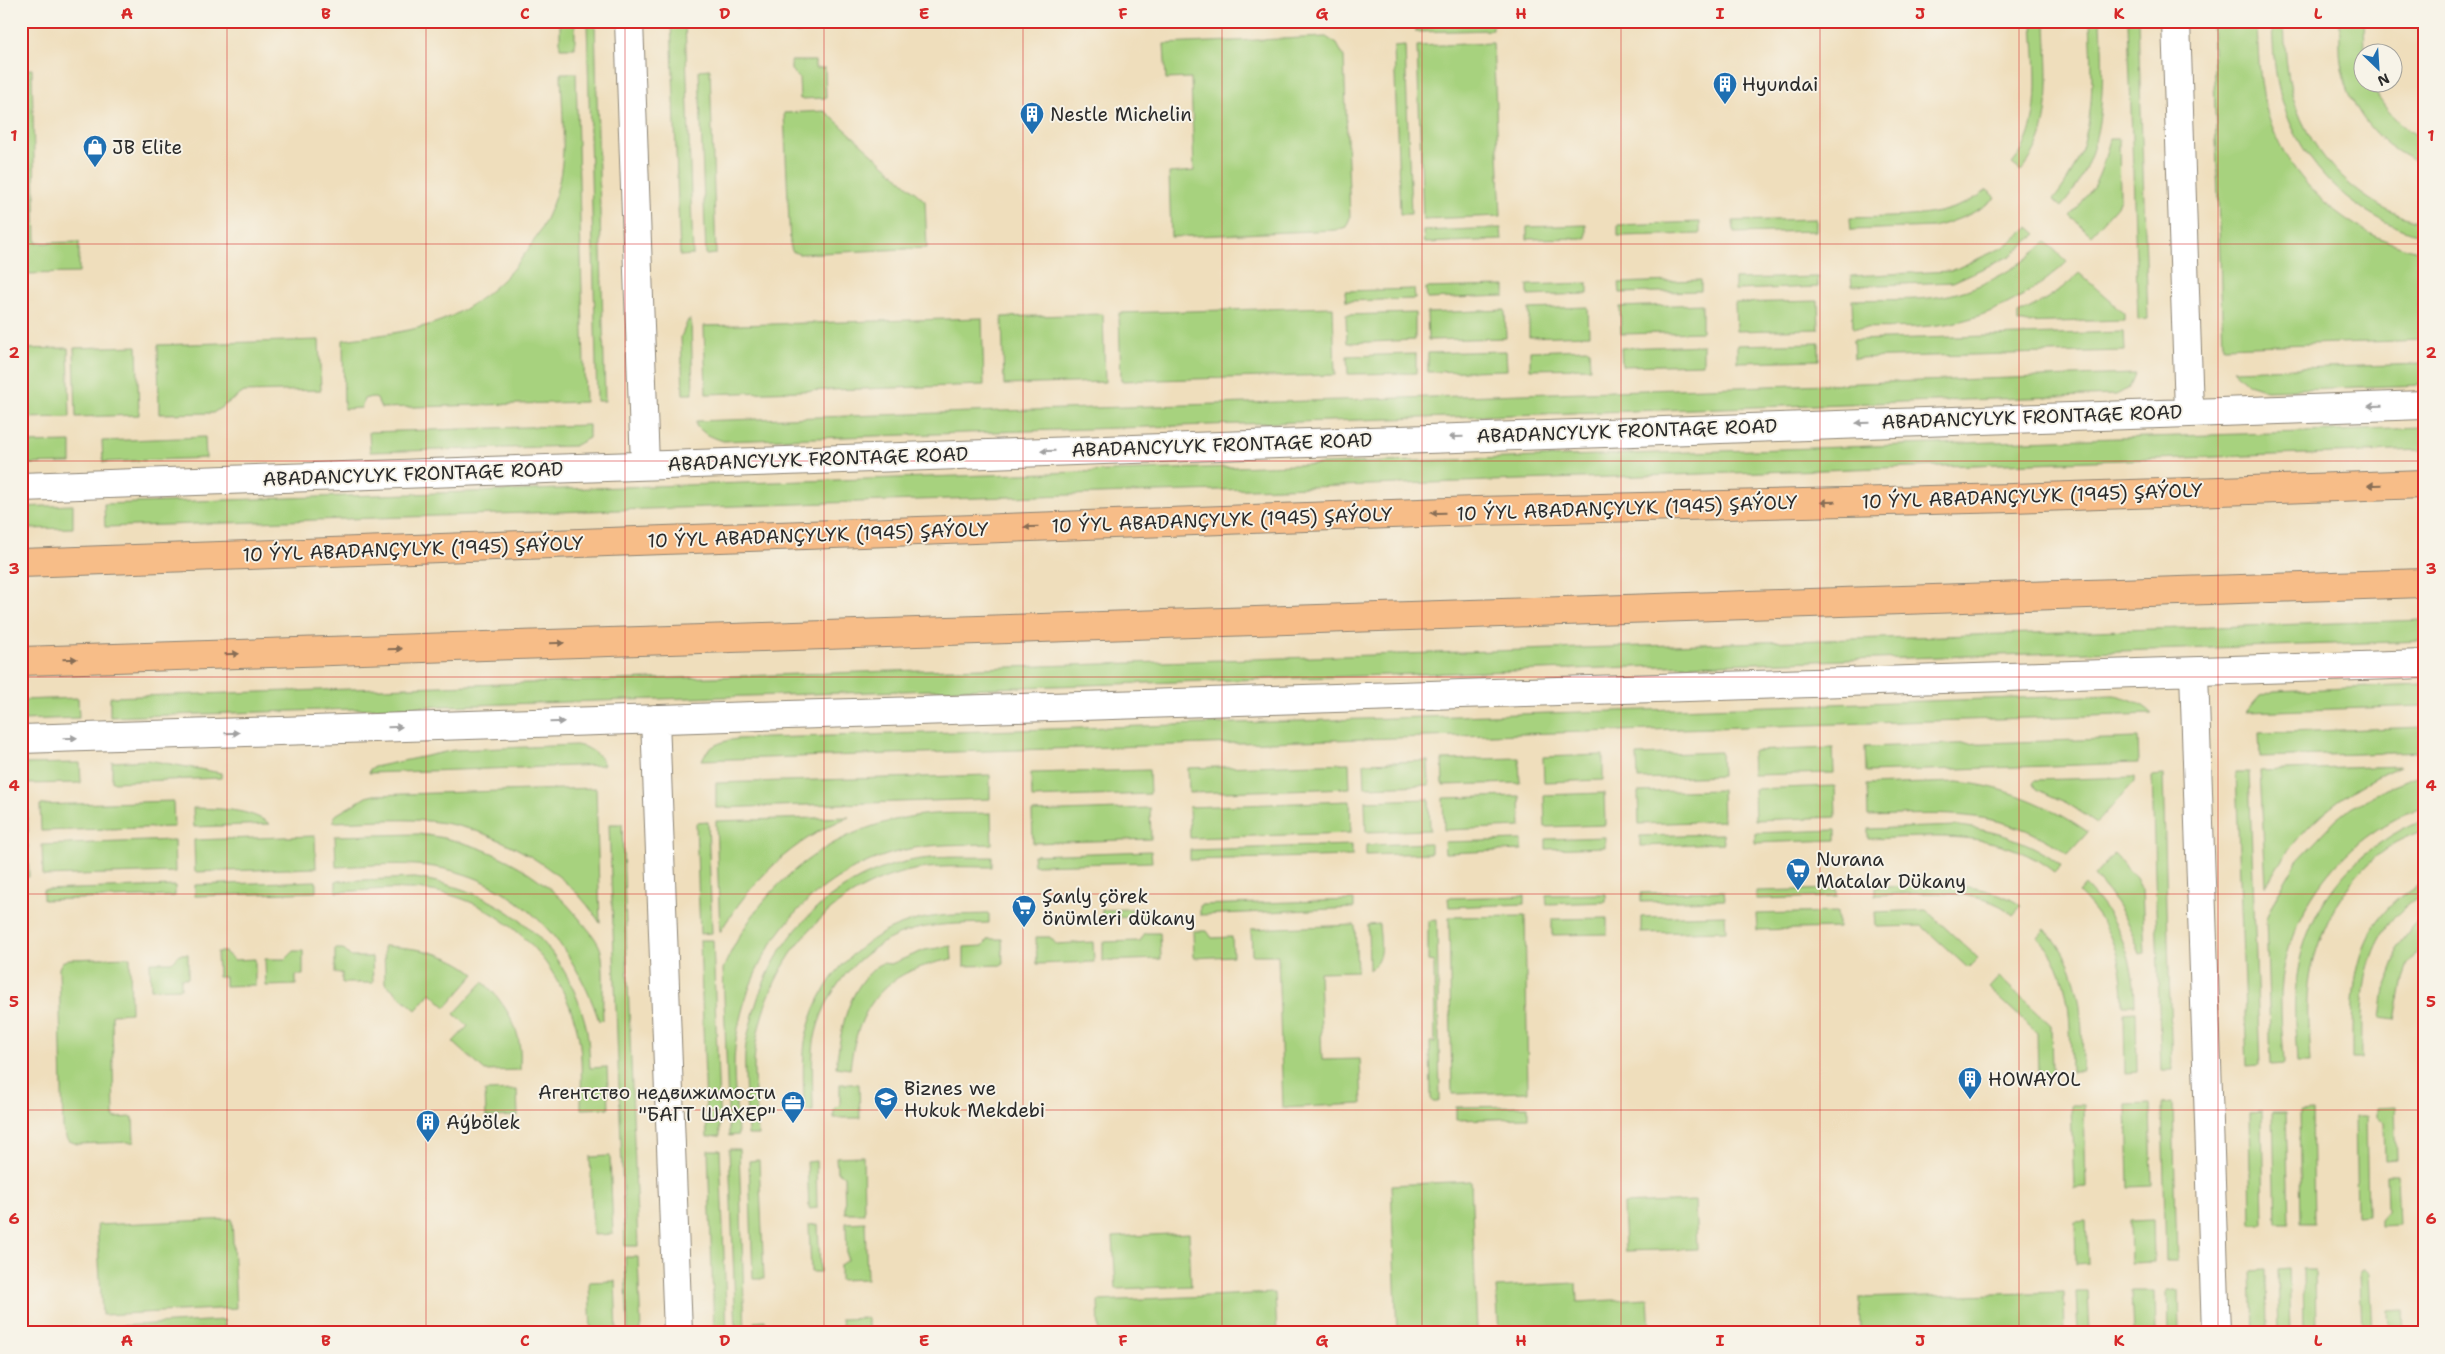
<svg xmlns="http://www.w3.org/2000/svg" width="2445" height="1354" font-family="'Shantell Sans',sans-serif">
	<rect width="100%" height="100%" fill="#f7f3e8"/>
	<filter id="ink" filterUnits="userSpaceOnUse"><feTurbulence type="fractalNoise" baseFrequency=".02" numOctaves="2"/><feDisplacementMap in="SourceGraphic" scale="10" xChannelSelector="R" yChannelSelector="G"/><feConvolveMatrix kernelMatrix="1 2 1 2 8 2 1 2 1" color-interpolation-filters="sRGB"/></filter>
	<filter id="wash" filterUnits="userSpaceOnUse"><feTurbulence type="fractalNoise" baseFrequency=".0096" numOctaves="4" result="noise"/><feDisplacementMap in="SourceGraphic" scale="20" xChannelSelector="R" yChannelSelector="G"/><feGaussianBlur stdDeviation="1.12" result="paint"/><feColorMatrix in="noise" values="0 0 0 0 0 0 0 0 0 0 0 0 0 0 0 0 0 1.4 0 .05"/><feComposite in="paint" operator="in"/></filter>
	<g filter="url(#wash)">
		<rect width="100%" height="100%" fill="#efdebc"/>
		<path fill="#a7d27e" stroke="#697e54" d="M560,21H575V48H560Z
			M587,21H595L605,401H597Z
			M671,21H685L693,255L680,256Z
			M791,21H823V24L814,25L813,32L789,33V24Z
			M1416,21H1493V30L1416,32Z
			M2033,21H2046C2047,72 2057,131 2021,171L2012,164C2045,126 2035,68 2033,21Z
			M2090,21H2101C2104,88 2107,154 2061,207L2053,200C2098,146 2093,88 2090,21Z
			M2128,21H2138L2148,319L2138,320Z
			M2212,21H2257C2258,50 2259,80 2266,108C2285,181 2351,238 2424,252V340L2223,347Z
			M2272,21H2284C2285,47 2286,72 2293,97C2311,158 2362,208 2424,223V236C2357,219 2301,167 2282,100C2274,74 2273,48 2272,21Z
			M2340,21H2364L2365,52H2362V82L2371,83C2381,106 2400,128 2424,139V164C2381,150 2350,111 2342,68C2339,53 2340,37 2340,21Z
			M1326,37L1337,44L1344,57L1350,218L1346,227L1336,230L1171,237L1169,173L1194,171L1191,78L1166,79L1164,44Z
			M1493,43L1501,216L1423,219L1417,46Z
			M1405,46L1411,214H1400L1394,47Z
			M791,61H815V68H825L826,98L800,99L799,78L791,70Z
			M32,69L36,243L79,242V273L21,274V70Z
			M710,69L716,254L706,255L699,70Z
			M561,73H576L585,402L381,408L377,399L371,397L364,399L361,408L344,409L343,340C372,336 403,333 432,324C491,305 543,246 558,186C567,150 562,110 561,73Z
			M825,111L925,201L927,248L799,254L792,251L790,244L784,113Z
			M2110,139H2119L2120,198L2117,206L2091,235L2070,216C2097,186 2100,177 2110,139Z
			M1987,190L1996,197C1978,213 1956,221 1933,227L1851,230L1850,218C1897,216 1948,221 1987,190Z
			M1816,219V231L1734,233L1733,221Z
			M1700,222V234L1618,236V225Z
			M1586,225V238L1527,239V227Z
			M2029,227L2037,234L2010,256L1953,282L1852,286L1851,276L1951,271L2004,247Z
			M1501,228L1502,240L1424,243L1423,231Z
			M2046,242L2067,262C2034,294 1985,320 1938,325C1910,329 1881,327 1853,328L1852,300C1880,299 1910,301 1937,297C1976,292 2018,269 2046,242Z
			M2079,273L2124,313V320L2018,323V314C2041,303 2061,291 2079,273Z
			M1818,277V287L1735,290V279Z
			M1701,280V291L1620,293L1619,283Z
			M1588,283V294L1528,296V285Z
			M1505,286V296L1427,299L1426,288Z
			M1414,289L1415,299L1346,301L1345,291Z
			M1818,301L1819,329L1736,331L1735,303Z
			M1702,304V332L1621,334L1620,307Z
			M1333,307L1335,375L1121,381L1119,313Z
			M1588,307L1589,335L1529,337V309Z
			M1505,310L1506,338L1428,340L1427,313Z
			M1415,313V340L1347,343L1346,315Z
			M1103,314L1105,382L1004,385L1002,317Z
			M982,318L984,385L706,394L704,326Z
			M688,320H691L693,394H683L681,337Z
			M2124,332L2125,351L1854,358L1853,340Z
			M319,340L321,390L244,392L213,413L159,414L158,345Z
			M1819,343V360L1737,362V345Z
			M1703,345V364L1622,366L1621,348Z
			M137,346L139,415L76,417L74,348Z
			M68,348L70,417L21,418V349Z
			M1589,349L1590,368L1530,369V351Z
			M1506,351L1507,370L1428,372V353Z
			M1416,354V373L1348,374L1347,356Z
			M2424,364V385L2267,390L2248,384L2233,370Z
			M2135,374L2129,388L2116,395L723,441L707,435L696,426V421Z
			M589,425V438L574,446L370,452L369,432Z
			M2424,428V450L105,527L104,504Z
			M205,437L206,458L103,462L102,441Z
			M71,442V463L21,464V443Z
			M73,505V528L21,529V507Z
			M2424,620V641L110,717V697Z
			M2424,685V706L2246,712L2259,697L2274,691Z
			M2114,695C2129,698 2142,703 2153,714L702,760C707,746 722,741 737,739Z
			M78,698L79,718L21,720V700Z
			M2424,727V752L2260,757L2259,733Z
			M2138,738L2139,763L1866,772L1865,747Z
			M576,745C588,747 600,753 604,765L369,773L370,769L374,767L455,750Z
			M1833,748L1834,773L1753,775L1752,751Z
			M1721,752L1722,776L1638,779L1637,755Z
			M1603,755V780L1544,782L1543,757Z
			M1519,758L1520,783L1443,785L1442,760Z
			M148,760L221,773V778L112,782V762Z
			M1428,761L1429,785L1365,787L1364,763Z
			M80,763L81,783L21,784V764Z
			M1349,763L1350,788L1189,793L1188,768Z
			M2400,766C2338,793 2299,826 2266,886L2260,771Z
			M1149,770L1150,794L1032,798L1031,773Z
			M2236,772H2249L2260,1065L2247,1066Z
			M2424,773V806C2348,833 2292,901 2282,981C2279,1008 2283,1037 2284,1064L2271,1065L2266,918L2277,895L2297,861L2336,820L2351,808L2386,788Z
			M990,775V799L716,808V783Z
			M2163,775L2172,1071H2161L2152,776Z
			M2134,777V782L2097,823L2067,803L2036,789L2032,783L2035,780Z
			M1957,782C2005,786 2049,805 2088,832L2068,854C2005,807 1941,814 1868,816L1867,785Z
			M1835,786L1836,817L1755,820L1754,789Z
			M596,788L600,923C569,872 503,833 444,823C409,817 370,821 334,822V816L366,797L374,795Z
			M1722,790L1723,821L1639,824L1638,792Z
			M1604,793L1605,825L1545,827L1544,795Z
			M1520,796L1521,827L1444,830L1443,798Z
			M1429,799L1430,830L1366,832L1365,801Z
			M173,801L174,827L41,831L40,805Z
			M1350,801L1351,833L1190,838L1189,807Z
			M21,805H27L28,832H21Z
			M193,808C219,809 248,808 270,824L194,827Z
			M1150,808L1151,839L1033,843L1032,812Z
			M991,813L992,844C963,845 933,843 905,850C809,872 746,952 735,1048C732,1076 737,1107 738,1135L729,1136L723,969C758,887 825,830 915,816C940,812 966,814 991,813Z
			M849,817C793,839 751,881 720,932L716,821Z
			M2424,819V830C2410,836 2395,842 2383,851C2343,880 2314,938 2309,986C2306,1012 2309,1038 2310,1063H2297C2296,1037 2293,1010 2296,984C2304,907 2354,848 2424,819Z
			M708,822L712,933L700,934L696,823Z
			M609,824H622L638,1246H625Z
			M1959,826C1995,831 2032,841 2061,865L2054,872C1999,828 1934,837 1868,839V829Z
			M1836,830V840L1755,843V833Z
			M418,834C482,841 542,870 582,922C588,929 599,942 601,951C605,969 602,1000 603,1020L599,1021C571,936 509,871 416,865C390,863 362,866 336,867L335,836Z
			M1723,834L1724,843L1640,846V836Z
			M315,836L316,868L195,872L194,840Z
			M1605,837V847L1546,849V839Z
			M174,840L175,872L43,876L42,845Z
			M1522,840V850L1445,853L1444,842Z
			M1431,843V853L1366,855V845Z
			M21,845H28L29,877H21Z
			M1352,845V856L1190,860V850Z
			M1151,851L1152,862L1034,865L1033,855Z
			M2114,854L2136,878L2142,890L2145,953L2140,954C2130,924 2116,899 2094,876Z
			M992,857V867C965,867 935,865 909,871C824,890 765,967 755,1051C752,1078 757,1108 758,1135H748C747,1108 744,1079 745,1052C746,1040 750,1027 753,1015C772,940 829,880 905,862C933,855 964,858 992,857Z
			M415,878C499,890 562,937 585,1022C589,1036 589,1053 590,1068L607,1067L609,1108L581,1109C581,1085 583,1057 578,1033C560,956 494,892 412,889C387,888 361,891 336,892V881Z
			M316,881V892L195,896V885Z
			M2424,881V893C2360,933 2361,992 2362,1059H2352C2352,986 2350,922 2424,881Z
			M1947,885C1973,887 2000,890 2021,906L2013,915C1983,886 1914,894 1875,895V887Z
			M2085,885C2118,919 2135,958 2135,1005H2123C2123,959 2112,926 2078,893Z
			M175,886V896L43,900V890Z
			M1837,889V897L1756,899V891Z
			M1724,891L1725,900L1641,902V893Z
			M1606,894V902L1547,904L1546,895Z
			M1525,896V904L1449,907L1448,898Z
			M1354,900V908L1200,915V905Z
			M1149,908V917L1102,918V910Z
			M1926,910L1978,958L1968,968L1922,926L1876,927L1875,912Z
			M1838,912V928L1757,930L1756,914Z
			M989,914V923C962,924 932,923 906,932C858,949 823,992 814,1042C811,1065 813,1088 813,1111H804C804,1088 802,1065 805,1042C816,982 860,932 921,919C943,914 966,915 989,914Z
			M1725,915L1726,931L1641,933V917Z
			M1525,916L1528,1092L1452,1094L1449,917Z
			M2424,917V944L2408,965L2403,979L2395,1020L2381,1018L2385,988L2396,959L2397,947L2413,925Z
			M1607,918V934L1552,935V919Z
			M1437,920L1440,1098L1438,1102H1433L1431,1098L1430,1042H1435L1434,962L1428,961V921Z
			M1379,924C1380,941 1385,960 1369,970L1368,925Z
			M1355,925L1357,971L1319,972L1322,1060L1360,1059L1362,1104L1283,1108L1278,955H1252L1251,929Z
			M2045,929C2084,968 2082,1020 2083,1071H2071C2070,1023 2073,974 2038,937Z
			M1193,931H1207L1212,938L1232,937L1233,956L1194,958Z
			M1145,933H1160L1161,959L1103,961V942L1140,941Z
			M1036,937H1050L1056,944L1093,942L1094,962L1037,964Z
			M988,939H1002L1003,965L964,966V947L983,946Z
			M700,940H713L720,1136L707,1137Z
			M384,946C417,948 449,952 475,974L446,1007L431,993L416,1010L385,983Z
			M951,946L952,960C942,960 931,964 921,967C874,982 855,1022 850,1069L836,1067C841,1029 847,986 882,963L891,964L925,950Z
			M335,949H343L351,957H372L373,983H342V973H335Z
			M294,951H303V975H296V985L266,986L265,959H286Z
			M217,952H225L234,960L255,959V985L225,986V977H218Z
			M180,954H188V978H181V988L151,989L150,962H172Z
			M130,957L131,1013L112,1014L114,1118L133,1117L134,1142L77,1144L67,1140L63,1130L59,968L62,962L69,959Z
			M1999,977L2051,1025L2052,1075H2038L2037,1033L1989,988Z
			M483,982C499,996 516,1021 519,1042C521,1051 520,1061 520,1070L485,1071L453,1042L468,1026L454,1014Z
			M2136,1012L2137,1072L2125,1073L2124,1013Z
			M840,1084H859L860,1118H834V1110L840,1104Z
			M517,1090L518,1116L486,1117L485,1091Z
			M2173,1103L2177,1262H2166L2162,1104Z
			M2150,1104L2152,1186L2129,1187L2127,1105Z
			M2071,1105H2084L2086,1187L2074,1188Z
			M1528,1106V1118L1456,1120V1107Z
			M2395,1107L2397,1159L2385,1160L2384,1124L2376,1117V1108Z
			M2312,1111L2314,1223H2301L2299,1112Z
			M2262,1112L2264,1224H2251L2249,1113Z
			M2273,1112H2286L2289,1223H2276Z
			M2355,1116H2366L2368,1215L2357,1216Z
			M729,1149H739L745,1333H736Z
			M708,1150H720L727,1333H714Z
			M610,1156L613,1234L593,1235L590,1157Z
			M863,1156L864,1213H845L844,1176L837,1171L836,1157Z
			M759,1160L764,1279H753L749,1161Z
			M816,1161L817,1208L809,1209L807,1162Z
			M2386,1175H2397L2399,1225L2380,1226V1219L2387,1211Z
			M1471,1181L1477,1333H1397L1391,1185Z
			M1695,1201L1697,1249L1625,1251L1623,1204Z
			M232,1219L236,1308L102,1315L97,1225Z
			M2153,1220L2154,1262L2131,1263L2130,1221Z
			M2086,1221L2088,1263L2076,1264L2075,1222Z
			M865,1222L867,1279L840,1280V1265L847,1260L846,1223Z
			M818,1224L820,1272H811L809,1225Z
			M1189,1233L1191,1286L1116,1289L1113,1237Z
			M625,1257H638L641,1333H628Z
			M2364,1268L2369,1273L2372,1333H2362L2360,1273Z
			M2289,1269L2291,1333H2279L2277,1270Z
			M2303,1269H2315L2316,1333H2304Z
			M2266,1270L2267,1333H2254L2252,1271Z
			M615,1281L617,1333H591L589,1282Z
			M1576,1283L1577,1302L1648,1298L1650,1333H1499L1496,1287Z
			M2167,1290H2178L2179,1333H2168Z
			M2131,1291H2155L2156,1333H2133Z
			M2064,1292L2065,1333H1860L1859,1298Z
			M2076,1292H2088L2090,1333H2078Z
			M1275,1293L1277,1333H1099L1098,1301Z
			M2403,1309L2404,1333H2389L2388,1310Z
			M868,1318V1333H849L842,1328L841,1319Z
			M224,1320L225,1333H121L120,1326Z
			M765,1320V1333H755V1321Z"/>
	</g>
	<g filter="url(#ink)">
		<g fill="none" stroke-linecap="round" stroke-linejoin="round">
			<defs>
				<path id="minor" d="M629,21L645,465
					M2176,21L2189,411
					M21,487L2424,405
					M2194,672L2216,1333
					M655,719L678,1333
					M21,739L2424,664"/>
				<path id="major" d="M21,563L1476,511L2013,498L2424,484
					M21,661L2424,583"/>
			</defs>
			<use href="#minor" stroke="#8d8474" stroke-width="30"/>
			<use href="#major" stroke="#8d8474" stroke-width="30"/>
			<use href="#minor" stroke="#fff" stroke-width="28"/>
			<use href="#major" stroke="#f7bd88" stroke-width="28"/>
		</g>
		<defs><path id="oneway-solid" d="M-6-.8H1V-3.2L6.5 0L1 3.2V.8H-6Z" transform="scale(1.25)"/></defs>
		<g fill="#a0a0a0">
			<use href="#oneway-solid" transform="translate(2375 406) rotate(178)"/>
			<use href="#oneway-solid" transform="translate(1863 423) rotate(178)"/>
			<use href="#oneway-solid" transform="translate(1456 437) rotate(178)"/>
			<use href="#oneway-solid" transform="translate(1048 451) rotate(178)"/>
			<use href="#oneway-solid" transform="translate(557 722) rotate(-2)"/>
			<use href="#oneway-solid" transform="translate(395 727) rotate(-2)"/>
			<use href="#oneway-solid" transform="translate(232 733) rotate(-2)"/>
			<use href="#oneway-solid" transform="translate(70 738) rotate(-2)"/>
		</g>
		<g fill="#876d55">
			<use href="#oneway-solid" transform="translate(2375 485) rotate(178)"/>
			<use href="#oneway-solid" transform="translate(1828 502) rotate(179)"/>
			<use href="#oneway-solid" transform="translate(1438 513) rotate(178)"/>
			<use href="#oneway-solid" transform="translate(1031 527) rotate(178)"/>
			<use href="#oneway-solid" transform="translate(557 643) rotate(-2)"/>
			<use href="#oneway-solid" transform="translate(395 649) rotate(-2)"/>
			<use href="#oneway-solid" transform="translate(232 654) rotate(-2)"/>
			<use href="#oneway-solid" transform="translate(70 659) rotate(-2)"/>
		</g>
	</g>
	<path fill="none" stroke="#d62828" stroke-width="1" stroke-opacity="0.55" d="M227,21V1333M426,21V1333M625,21V1333M824,21V1333M1023,21V1333M1222,21V1333M1422,21V1333M1621,21V1333M1820,21V1333M2019,21V1333M2218,21V1333M21,244H2424M21,461H2424M21,677H2424M21,894H2424M21,1110H2424"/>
	<defs>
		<symbol id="building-pin" viewBox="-11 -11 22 30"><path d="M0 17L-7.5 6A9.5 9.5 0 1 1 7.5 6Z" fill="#1f6fb2" stroke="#f7f3e8"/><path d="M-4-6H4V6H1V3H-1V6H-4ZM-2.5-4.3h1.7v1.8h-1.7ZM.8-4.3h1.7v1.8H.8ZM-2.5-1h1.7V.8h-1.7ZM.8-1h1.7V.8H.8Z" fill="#fff"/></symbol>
		<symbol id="shop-pin" viewBox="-11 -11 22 30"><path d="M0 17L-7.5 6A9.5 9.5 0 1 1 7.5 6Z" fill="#1f6fb2" stroke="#f7f3e8"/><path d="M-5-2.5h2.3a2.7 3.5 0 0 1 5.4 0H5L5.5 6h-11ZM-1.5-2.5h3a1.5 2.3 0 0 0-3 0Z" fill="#fff"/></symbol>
		<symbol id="supermarket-pin" viewBox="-11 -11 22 30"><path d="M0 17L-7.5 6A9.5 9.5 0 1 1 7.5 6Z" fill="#1f6fb2" stroke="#f7f3e8"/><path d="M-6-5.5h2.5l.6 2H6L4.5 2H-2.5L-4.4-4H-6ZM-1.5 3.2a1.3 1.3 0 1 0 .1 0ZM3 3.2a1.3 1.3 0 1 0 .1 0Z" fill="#fff"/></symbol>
		<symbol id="school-pin" viewBox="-11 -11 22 30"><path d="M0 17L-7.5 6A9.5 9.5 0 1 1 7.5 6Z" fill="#1f6fb2" stroke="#f7f3e8"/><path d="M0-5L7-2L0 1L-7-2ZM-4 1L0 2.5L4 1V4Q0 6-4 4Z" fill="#fff"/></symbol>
		<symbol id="office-pin" viewBox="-11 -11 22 30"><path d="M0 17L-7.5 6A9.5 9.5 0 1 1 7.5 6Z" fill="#1f6fb2" stroke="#f7f3e8"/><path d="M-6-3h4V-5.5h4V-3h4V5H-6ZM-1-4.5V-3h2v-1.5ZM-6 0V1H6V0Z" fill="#fff"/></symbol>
	</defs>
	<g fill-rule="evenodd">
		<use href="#building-pin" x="1711" y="70" width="28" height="38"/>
		<use href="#building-pin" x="1018" y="100" width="28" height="38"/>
		<use href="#shop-pin" x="81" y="133" width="28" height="38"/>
		<use href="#supermarket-pin" x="1784" y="856" width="28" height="38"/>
		<use href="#supermarket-pin" x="1010" y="893" width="28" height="38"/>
		<use href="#building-pin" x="1956" y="1065" width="28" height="38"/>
		<use href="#school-pin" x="872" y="1085" width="28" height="38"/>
		<use href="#office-pin" x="779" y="1089" width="28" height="38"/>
		<use href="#building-pin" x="414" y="1108" width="28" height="38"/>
	</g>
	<g text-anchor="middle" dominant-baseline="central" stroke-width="4" stroke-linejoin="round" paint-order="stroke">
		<g font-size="19" fill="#2b2b2b" stroke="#f7f3e8" text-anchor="start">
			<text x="1742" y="84">Hyundai</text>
			<text x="1050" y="114">Nestle Michelin</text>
			<text x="112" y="147">JB Elite</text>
			<text x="1816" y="859">Nurana<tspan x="1816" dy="22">Matalar Dükany</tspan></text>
			<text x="1042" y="896">Şanly çörek<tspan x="1042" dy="22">önümleri dükany</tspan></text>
			<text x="1988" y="1079">HOWAYOL</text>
			<text x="904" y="1088">Biznes we<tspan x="904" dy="22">Hukuk Mekdebi</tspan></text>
			<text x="776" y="1092" text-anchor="end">Агентство недвижимости<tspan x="776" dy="22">"БАГТ ШАХЕР"</tspan></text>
			<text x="446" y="1122">Aýbölek</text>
		</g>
		<g font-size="19" fill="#2b2b2b" stroke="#f7f3e8">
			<text transform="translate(2032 417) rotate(-2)">ABADANCYLYK FRONTAGE ROAD</text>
			<text transform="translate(1627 431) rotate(-2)">ABADANCYLYK FRONTAGE ROAD</text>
			<text transform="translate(1222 445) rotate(-2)">ABADANCYLYK FRONTAGE ROAD</text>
			<text transform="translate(818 459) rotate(-2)">ABADANCYLYK FRONTAGE ROAD</text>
			<text transform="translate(413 474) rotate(-2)">ABADANCYLYK FRONTAGE ROAD</text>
			<text transform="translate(2032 496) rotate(-2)">10 ÝYL ABADANÇYLYK (1945) ŞAÝOLY</text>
			<text transform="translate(1627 508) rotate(-2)">10 ÝYL ABADANÇYLYK (1945) ŞAÝOLY</text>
			<text transform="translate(1222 520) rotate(-2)">10 ÝYL ABADANÇYLYK (1945) ŞAÝOLY</text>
			<text transform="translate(818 535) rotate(-2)">10 ÝYL ABADANÇYLYK (1945) ŞAÝOLY</text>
			<text transform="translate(413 549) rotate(-2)">10 ÝYL ABADANÇYLYK (1945) ŞAÝOLY</text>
		</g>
	</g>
	<rect width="2445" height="1354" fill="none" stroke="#f7f3e8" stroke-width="55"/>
	<g transform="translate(2378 68) rotate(155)"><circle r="24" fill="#f7f3e8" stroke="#a5a39c"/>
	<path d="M0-4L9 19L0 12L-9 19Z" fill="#1f6fb2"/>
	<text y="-8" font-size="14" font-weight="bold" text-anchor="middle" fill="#2b2b2b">N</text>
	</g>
	<rect x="28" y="28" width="2390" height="1298" fill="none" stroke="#d62828" stroke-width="2"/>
	<g font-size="16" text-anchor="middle" font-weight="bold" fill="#d62828">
		<text x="127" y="19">A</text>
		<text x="326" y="19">B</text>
		<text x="525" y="19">C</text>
		<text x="725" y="19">D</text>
		<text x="924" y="19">E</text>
		<text x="1123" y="19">F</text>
		<text x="1322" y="19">G</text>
		<text x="1521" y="19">H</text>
		<text x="1720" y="19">I</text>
		<text x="1920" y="19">J</text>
		<text x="2119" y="19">K</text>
		<text x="2318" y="19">L</text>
		<text x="14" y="141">1</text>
		<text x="2431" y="141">1</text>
		<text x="14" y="358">2</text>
		<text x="2431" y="358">2</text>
		<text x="14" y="574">3</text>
		<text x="2431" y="574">3</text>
		<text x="14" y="791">4</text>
		<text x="2431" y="791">4</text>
		<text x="14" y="1007">5</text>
		<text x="2431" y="1007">5</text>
		<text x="14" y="1224">6</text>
		<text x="2431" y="1224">6</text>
		<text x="127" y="1346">A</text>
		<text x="326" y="1346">B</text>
		<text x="525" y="1346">C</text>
		<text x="725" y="1346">D</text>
		<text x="924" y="1346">E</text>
		<text x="1123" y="1346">F</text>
		<text x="1322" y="1346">G</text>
		<text x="1521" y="1346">H</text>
		<text x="1720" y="1346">I</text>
		<text x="1920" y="1346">J</text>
		<text x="2119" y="1346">K</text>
		<text x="2318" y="1346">L</text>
	</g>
</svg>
